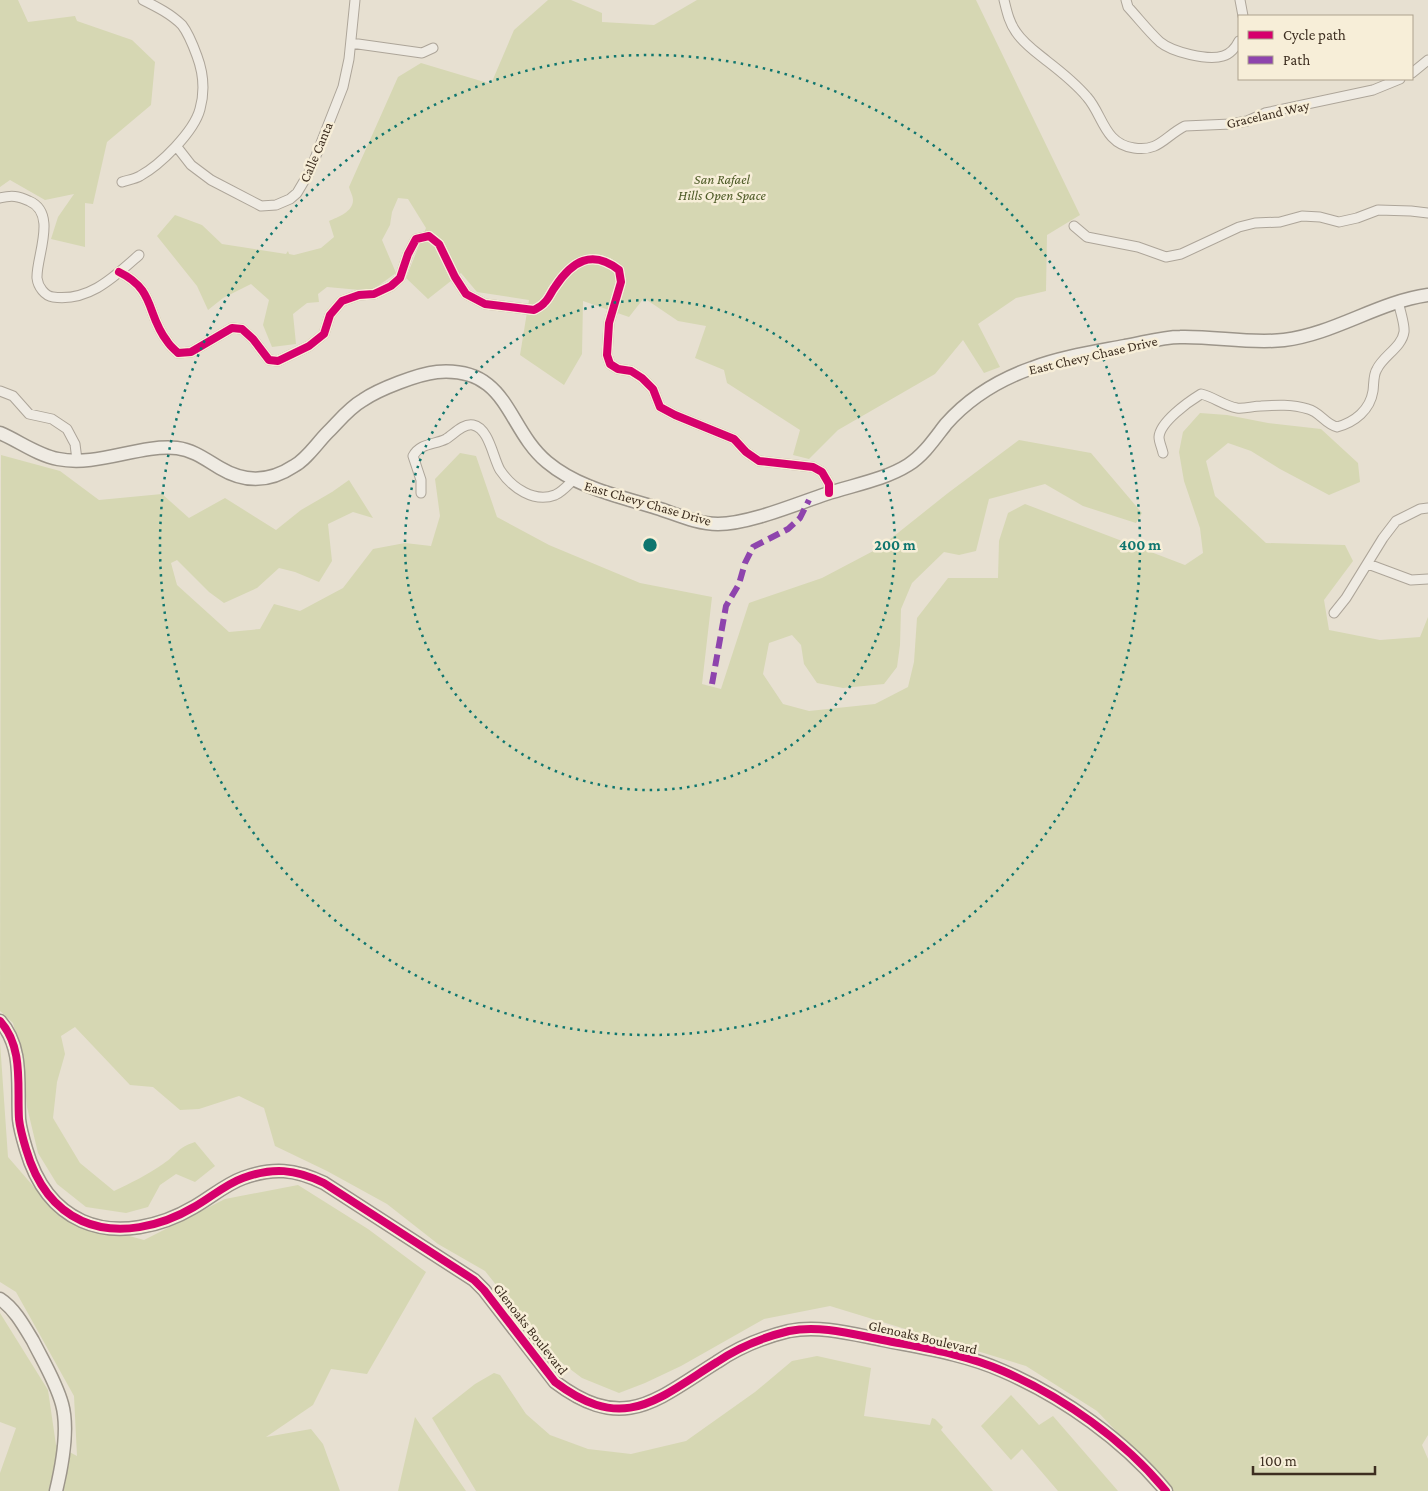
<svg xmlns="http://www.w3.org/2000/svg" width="1428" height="1491" font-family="'Crimson Pro',serif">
	<rect width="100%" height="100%" fill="#e7e0d1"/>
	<path fill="#d6d7b3" d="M0,0H18L28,22L75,16L77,21L132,40L155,62L151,105L107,142L93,204L85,203V247L51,239L58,217L74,194L45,200L10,180L0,187Z
		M548,0H571L602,13V22L654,25L697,0H976L1080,215L1047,235L1046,291L1016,298L978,324L1000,367L984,373L963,340L935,374L838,430L809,459L793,455L800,430L727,383L724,370L695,358L706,326L678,321L644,298L629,317L583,301L582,354L564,385L520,355L529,300L477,292L461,273L428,299L406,278L426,228L408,199L398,198L392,212L390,225L382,240L396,273L371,291L327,287L318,294L319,302L307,303L293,314L296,344L272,347L263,325L269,300L251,284L223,298L208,310L197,286L157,236L175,215L202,225L222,244L286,254L288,251L289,254L294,255L321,248L334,237L329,221C338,217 353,212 353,200C353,196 350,191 349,187L398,77L421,63L491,84L514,30Z
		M1200,413L1227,415L1268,423L1321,429L1358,463L1360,482L1329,495L1280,469L1251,451L1228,443L1206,461L1215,496L1266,543L1345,545L1353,561L1324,600L1329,630L1380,640L1420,637L1428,617V1435L1422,1445L1428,1459V1491H1173L1097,1411L1026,1366L830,1306L764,1319L681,1366L645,1383L619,1393L582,1378L554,1357L485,1271L438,1244L387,1204L327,1171L275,1146L264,1108L239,1096L199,1109L180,1110L153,1087L130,1085L75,1027L61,1036L65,1054L57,1082L53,1118L80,1163L114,1191C131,1183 147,1175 163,1164C177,1155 176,1148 195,1142L215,1166L195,1182L176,1174L160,1185L148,1207L126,1213L86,1207L57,1184L38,1153L27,1107L23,1064L13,1023L0,1011L1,455L60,471L99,500L162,494L189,518L225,498L276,530L301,510L332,492L349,480L373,518L353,512L328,524L332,561L319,582L295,572L279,568L257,588L224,603L209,592L177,560L171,563L177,585L229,632L260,629L274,604L300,611L343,588L373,549L405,543L431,546L440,516L435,479L460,453L476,456L497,517L549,545L640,583L712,597L702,684L721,689L749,603L822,578L879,548L948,493L1019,440L1091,453L1142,513L1136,523L1083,506L1045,484L989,499L976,551L959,555L944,552L912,583L901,609L900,645L897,667L884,684L843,688L817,683L804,664L801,645L792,635L769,643L763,674L783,704L809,711L875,704L908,687L914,662L917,618L948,578H998L999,541L1008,513L1025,504L1185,565L1203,553L1200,528L1184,481L1179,452L1183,432Z
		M0,1042L8,1157L60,1217L144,1240L225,1199L298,1185L368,1229L426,1272L367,1374L331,1369L313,1405L266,1437L311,1429L323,1444L340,1491H0V1473L16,1428L0,1422V1313L48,1390L56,1445L77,1456L74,1396L16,1292L0,1282Z
		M817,1356L871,1368L864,1416L930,1425L932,1418L935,1419L943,1427L941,1430L993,1491H476L432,1418L475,1384L494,1373L500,1375L526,1414L550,1435L588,1449L631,1454L686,1441L755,1392L792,1361Z
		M1011,1395L1039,1425L1053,1416L1118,1491H1058L1022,1449L1011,1460L981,1426Z
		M415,1417L466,1491H398Z"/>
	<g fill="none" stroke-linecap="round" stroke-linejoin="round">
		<defs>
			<path id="street" d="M1004,0C1007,12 1009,22 1016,32C1024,44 1036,52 1047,61C1060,71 1076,84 1087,97C1103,115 1104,144 1134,148C1159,152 1165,136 1185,126L1231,124L1247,121L1265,113L1373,90L1400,79
				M1126,0L1128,7C1139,19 1149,32 1160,42C1172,52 1208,61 1223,56C1230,54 1236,47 1239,41
				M1240,0L1243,16
				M351,43L422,53L433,48
				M1412,73L1428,60
				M177,147L191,165L211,180L261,206L276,205L290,199L297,193L310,171L343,87L349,59L355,0
				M122,182C128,180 135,179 140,176C160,165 194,132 200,109C205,91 203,72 197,56C193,45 189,34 182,25C171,14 157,7 143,0
				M0,198C12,195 18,196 29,201C58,213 36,257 37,278C38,287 45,296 53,297C89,302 114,277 139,255
				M1074,226L1087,237L1138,247L1166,257L1181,254L1239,227L1255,223L1280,222L1302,216L1320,217L1339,222L1357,218L1378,210L1411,211L1428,213
				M119,272C156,290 146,314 167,341C170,346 174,349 178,353L191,352L232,328L242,329L253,339L269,360L278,361L309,346L324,334L330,315L342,301L359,295L374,294L391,286L400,278L408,254L416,239L429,236L439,244L455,277L466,294L485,304L534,310C537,308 542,306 544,303C549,299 551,292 555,287C572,261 592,249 619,270L621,282L609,323L607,355L610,364L618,369L631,371L642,378L653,389L660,407L675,415L734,439L746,452L759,461L813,467L822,472L829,484V493
				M0,391L13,396L29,414L52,419L67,429L75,444L77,460
				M1163,453C1162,448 1159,442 1159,437C1160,422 1188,402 1201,394C1214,397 1224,406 1237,408C1245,409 1253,406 1261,406C1276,405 1292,404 1308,409C1320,412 1325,424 1337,427C1355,422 1370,410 1373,391C1374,384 1373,375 1377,369C1383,356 1402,347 1404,332C1405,326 1400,309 1398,302
				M421,493V480L413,456C420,443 434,445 446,439C453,435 463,423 473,425C489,428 493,458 500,470C512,488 534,503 555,495C562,492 568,485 573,480
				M1368,564L1411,580L1428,579
				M1334,613L1346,598L1383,538L1396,521L1420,509L1428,508"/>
			<path id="secondary" d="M0,433C19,441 37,455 58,459C98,467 139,444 177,448C193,450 205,459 220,468C245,483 270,482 294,466C307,459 317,443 328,432C339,421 349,408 363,400C379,389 418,374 437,372C509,366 506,428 547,462C578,488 619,496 657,508C676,514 697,524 718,524C749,524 796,504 826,494C853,485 884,480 908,465C924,455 935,438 946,424C970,397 998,380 1032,368C1061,357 1094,352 1125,346C1143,343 1162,337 1180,337C1215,336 1249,344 1284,340C1334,334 1378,302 1428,295
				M0,1021C24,1048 17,1085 19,1119C20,1129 23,1139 26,1149C35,1180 51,1207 82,1221C118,1237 162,1226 194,1207C210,1198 226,1184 243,1178C273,1167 295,1169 324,1183L474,1280L484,1290L555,1382C624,1434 656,1400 717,1362C739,1347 764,1337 789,1331C820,1325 852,1334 883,1340C923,1348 965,1354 1003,1371C1063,1397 1124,1440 1166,1491
				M0,1299C14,1308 24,1326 33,1341C43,1361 56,1382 62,1404C69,1429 62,1466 56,1491"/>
		</defs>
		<use href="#street" stroke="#ada599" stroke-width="11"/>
		<use href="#secondary" stroke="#9c958a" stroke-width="15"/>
		<use href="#street" stroke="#efebe3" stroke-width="9"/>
		<use href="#secondary" stroke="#efebe3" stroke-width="12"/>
		<path stroke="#8e44ad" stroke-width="6" stroke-dasharray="12 6" stroke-linecap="butt" d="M712,684L726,606L739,584L745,563L753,547L788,529L800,518L809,500"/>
		<defs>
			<path id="cycleway" d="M119,272C156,290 146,314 167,341C170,346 174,349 178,353L191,352L232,328L242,329L253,339L269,360L278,361L309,346L324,334L330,315L342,301L359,295L374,294L391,286L400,278L408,254L416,239L429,236L439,244L455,277L466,294L485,304L534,310C537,308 542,306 544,303C549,299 551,292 555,287C572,261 592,249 619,270L621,282L609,323L607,355L610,364L618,369L631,371L642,378L653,389L660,407L675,415L734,439L746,452L759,461L813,467L822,472L829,484V493
				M0,1021C24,1048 17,1085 19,1119C20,1129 23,1139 26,1149C35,1180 51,1207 82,1221C118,1237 162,1226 194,1207C210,1198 226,1184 243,1178C273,1167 295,1169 324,1183L474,1280L484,1290L555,1382C624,1434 656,1400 717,1362C739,1347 764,1337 789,1331C820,1325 852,1334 883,1340C923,1348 965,1354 1003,1371C1063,1397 1124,1440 1166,1491"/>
		</defs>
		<use href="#cycleway" stroke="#f7eed8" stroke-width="11"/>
		<use href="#cycleway" stroke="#d6006c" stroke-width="8"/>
	</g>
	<g fill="none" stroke="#0f766e" stroke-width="2.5" stroke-dasharray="2.5 5">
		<circle cx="650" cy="545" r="245"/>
		<circle cx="650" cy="545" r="490"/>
	</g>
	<g text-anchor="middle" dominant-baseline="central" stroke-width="5" stroke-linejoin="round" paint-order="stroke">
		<g font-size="14" fill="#3d2e20" stroke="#f7eed8">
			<text transform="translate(1268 114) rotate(-13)">Graceland Way</text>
			<text transform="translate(316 152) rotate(-67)">Calle Canta</text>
			<text transform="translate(1093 355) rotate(-13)">East Chevy Chase Drive</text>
			<text transform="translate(648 503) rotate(16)">East Chevy Chase Drive</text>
			<text transform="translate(531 1329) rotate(52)">Glenoaks Boulevard</text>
			<text transform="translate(923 1337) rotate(13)">Glenoaks Boulevard</text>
		</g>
		<g font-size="14" font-style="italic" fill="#4d5a26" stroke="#f7eed8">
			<text x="722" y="179">San Rafael<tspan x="722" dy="16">Hills Open Space</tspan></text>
		</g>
	</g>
	<circle cx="650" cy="545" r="8" fill="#0f766e" stroke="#f7eed8" stroke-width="2.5"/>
	<g font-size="15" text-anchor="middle" font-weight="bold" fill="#0f766e" stroke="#f7eed8" stroke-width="5" stroke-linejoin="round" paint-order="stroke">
		<text x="895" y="550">200 m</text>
		<text x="1140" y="550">400 m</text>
	</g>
	<rect x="1238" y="15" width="175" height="65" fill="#f7eed8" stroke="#ada18e"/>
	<rect x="1248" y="31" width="25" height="8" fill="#d6006c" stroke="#ada18e"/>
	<text x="1283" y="40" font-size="15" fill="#3d2e20">Cycle path</text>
	<rect x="1248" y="56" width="25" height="8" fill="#8e44ad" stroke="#ada18e"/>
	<text x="1283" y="65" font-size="15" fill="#3d2e20">Path</text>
	<path d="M1253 1466v8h122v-8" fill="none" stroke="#3d2e20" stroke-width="2.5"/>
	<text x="1260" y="1466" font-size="15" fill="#3d2e20" stroke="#f7eed8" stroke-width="4" paint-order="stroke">100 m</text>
</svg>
